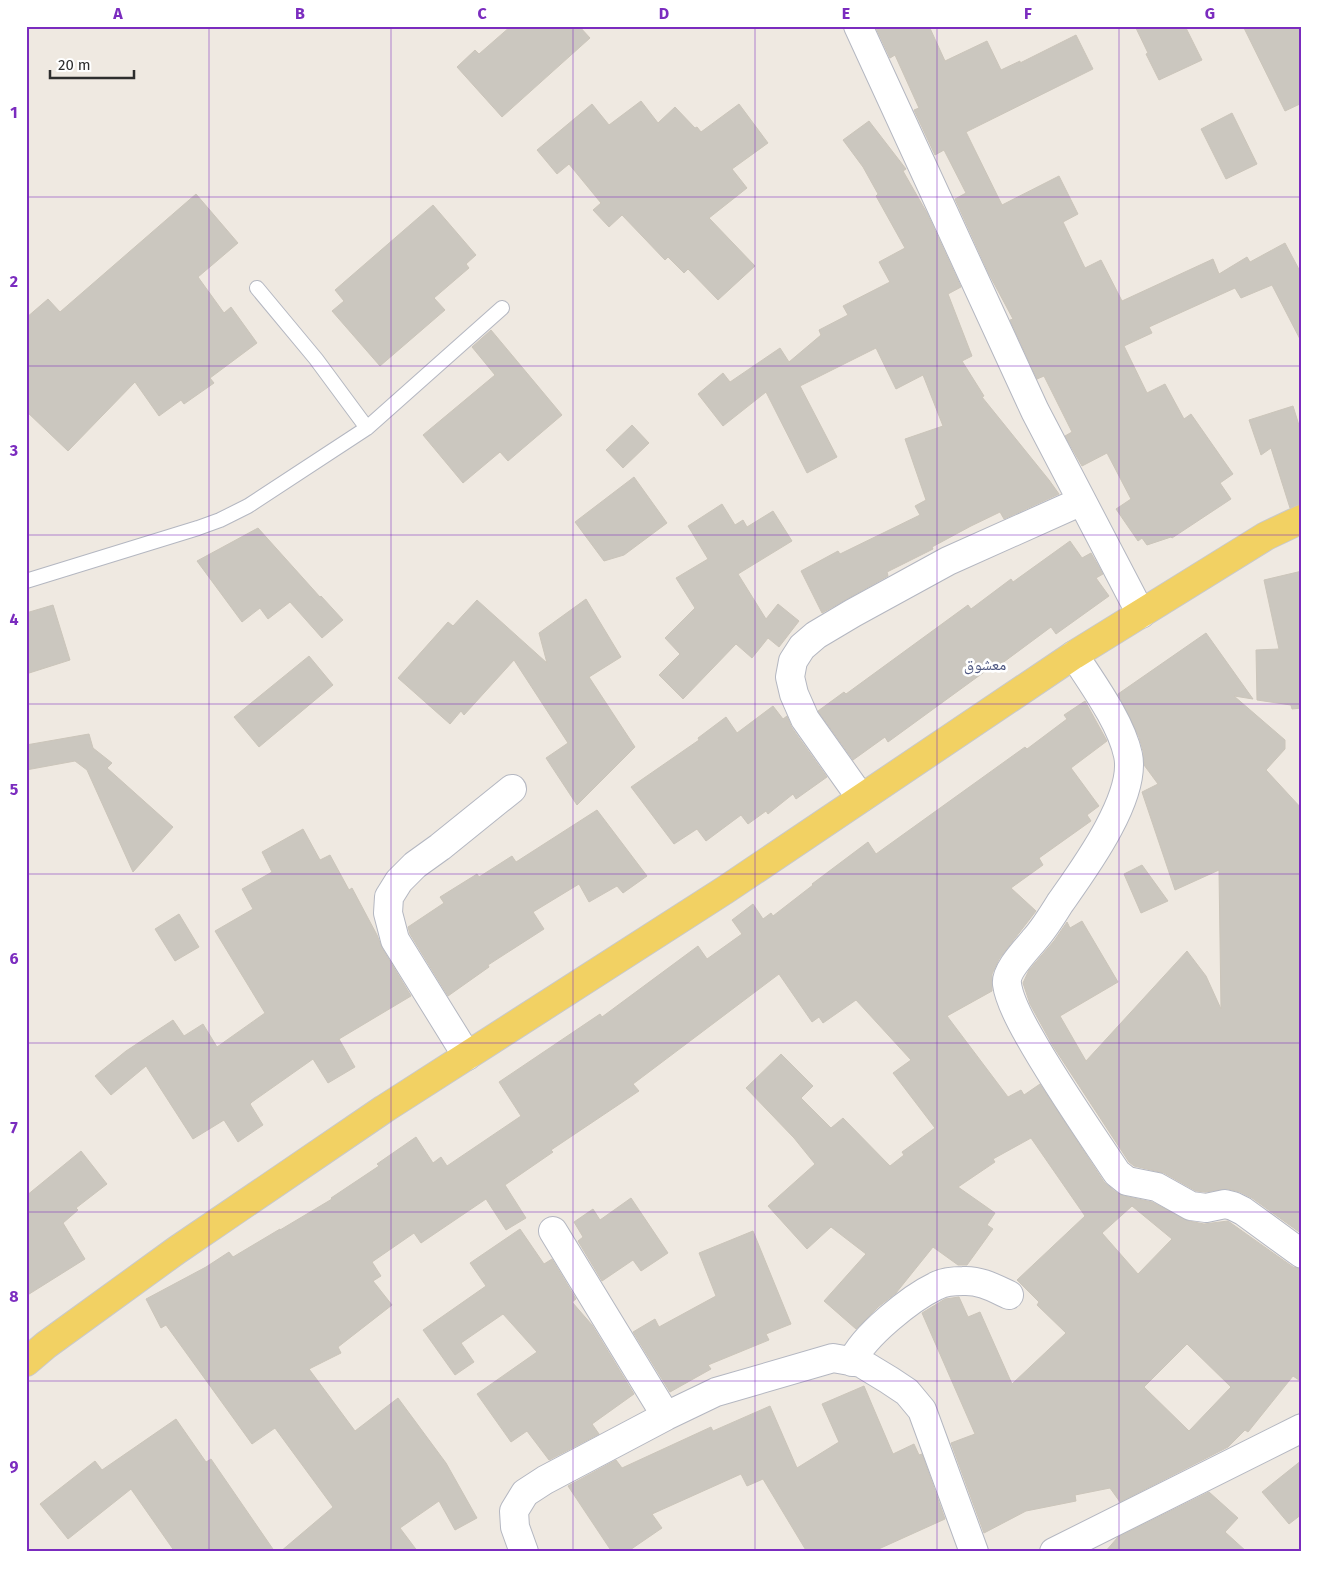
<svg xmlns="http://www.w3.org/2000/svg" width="1328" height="1578" font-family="'Fira Sans','Noto Naskh Arabic',sans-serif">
	<rect width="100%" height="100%" fill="#efe9e1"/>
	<path fill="#cbc7bf" stroke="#cbc5ba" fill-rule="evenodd" d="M511,26H579L590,38L502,117L457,67L475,50L479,54Z
		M875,26H929L945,61L987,41L1001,70L1020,61V63L1076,35L1093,69L966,132L1002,205L1059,176L1078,214L1063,222L1085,268L1101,260L1122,301L1213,259L1219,274L1247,257L1250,262L1285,243L1302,275V343L1272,285L1241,298L1235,288L1149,327L1152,333L1124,346L1147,393L1165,384L1184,419L1191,414L1233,474L1220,483L1231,499L1172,538L1171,537L1147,545L1142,538L1138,541L1116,509L1131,499L1107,453L1082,466L1065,436L1072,432L1044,376L1037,379L1010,320L1013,319L989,274L955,199L966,193L944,150L935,155L914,110L919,108L895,55L890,58Z
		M1135,26H1185L1202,60L1159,80L1146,54L1148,53Z
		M1243,26H1302V103L1285,111Z
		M641,101L658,123L675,107L695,128L697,127L701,132L739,104L768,143L732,169L747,188L709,218L755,266L718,300L688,269L684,273L668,257L665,260L622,215L609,227L593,210L601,203L569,164L557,174L537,150L592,104L609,125Z
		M1232,113L1257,164L1226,179L1201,129Z
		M869,121L906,169L903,171L927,213L961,287L948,294L972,356L962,361L984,396L982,397L1049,480L1059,494L1004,519L1000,512L971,526L932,547L933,549L887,572L888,576L822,613L801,571L838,551L840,554L920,515L915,506L926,500L905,439L943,426L923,375L896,389L876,348L800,386L837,457L807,473L766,392L723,426L698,394L723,373L730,382L780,348L789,362L821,335L819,330L848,315L843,306L890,282L879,262L905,248L876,196L878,194L863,167L843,140Z
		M196,194L238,243L198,277L224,313L231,307L257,343L210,378L214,383L184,404L181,400L159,416L135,382L68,451L26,411V318L48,299L60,312Z
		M433,205L476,255L466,264L469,268L434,298L445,310L380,366L332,311L344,301L335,290Z
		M491,330L562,415L508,461L500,452L463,483L423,435L495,375L472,347Z
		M1293,406L1302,435V504L1290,508L1271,448L1261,455L1249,420Z
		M632,425L649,443L623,468L606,450Z
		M634,477L667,523L624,555L604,561L575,522Z
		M722,504L735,525L743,520L747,527L773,511L792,541L738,574L766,619L778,604L799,621L779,647L768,638L752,658L736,644L683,699L659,675L680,654L665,638L695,608L676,578L708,559L688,526Z
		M258,528L320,597L321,596L343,620L322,638L290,602L268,619L260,608L242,622L197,561Z
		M1070,541L1082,558L1091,553L1103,574L1096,578L1109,596L1056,634L1051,627L993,670L991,667L888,742L885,737L853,760L818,711L844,692L846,694L968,605L971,609L1011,579L1013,582Z
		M1302,571V708L1292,709L1291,705L1257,700L1256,650L1279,649L1264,580Z
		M586,599L621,657L589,677L635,747L577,805L546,758L568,743L514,660L464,715L461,711L450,724L398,678L448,622L453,626L477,600L547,663L539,633Z
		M53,605L70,660L26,674V613Z
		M1206,633L1253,699L1234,696L1285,740V749L1266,770L1302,809V1234L1252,1198L1240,1192L1228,1189L1205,1192L1196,1191L1164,1173L1134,1166L1129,1162L1053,1046L1030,1004L1023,983L1029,970L1054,941L1067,922L1070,928L1082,921L1118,982L1060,1016L1086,1061L1187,951L1206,976L1221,1009L1219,870L1175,890L1142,792L1158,784L1144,765L1143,751L1139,737L1118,694Z
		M309,656L333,685L259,747L234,717Z
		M1085,701L1107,741L1071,768L1099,806L1087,815L1091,821L1039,858L1043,865L1011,888L1036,911L999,959L992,974V991L947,1016L1008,1097L1021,1090L1024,1095L1040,1084L1104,1182L1117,1193L1124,1196L1152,1202L1189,1221L1204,1224L1228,1221L1293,1267L1302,1269V1382L1293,1376L1248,1432L1245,1430L1228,1447L1120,1502L1110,1488L1075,1495L1076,1501L1026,1511L984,1533L951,1443L975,1434L922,1313L945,1299L959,1297L968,1317L980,1312L1012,1384L1066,1333L1037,1305L1039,1302L1017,1280L1085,1216L1031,1138L993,1159L995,1162L958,1187L995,1213L987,1225L993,1229L967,1265H958L933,1247L896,1293L878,1307L856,1329L824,1301L866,1254L831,1227L807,1249L768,1206L815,1164L794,1138L746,1088L781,1054L813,1086L801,1098L831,1128L843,1118L890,1166L904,1155L902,1152L935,1128L893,1073L911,1060L856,1000L823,1023L819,1017L812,1022L779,974L633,1084L639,1091L551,1150L553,1152L505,1185L526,1218L506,1230L486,1199L421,1243L414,1233L372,1262L381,1276L373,1281L392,1305L338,1347L341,1353L309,1369L355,1431L398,1398L446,1463L477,1518L455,1530L439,1501L400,1528L418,1552H280L333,1507L275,1428L252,1444L166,1325L161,1328L146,1299L206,1267L229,1252L233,1257L280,1229V1230L332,1199L331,1198L379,1166L377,1164L416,1137L433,1163L441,1157L447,1166L521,1116L499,1082L600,1014L602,1017L698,946L707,959L742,934L732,920L753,904L763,919L771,913L773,916L813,885L812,884L868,842L876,854L1025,747L1027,749L1067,719L1064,715ZM1132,1206L1172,1239L1138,1274L1102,1233ZM1187,1344L1231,1387L1189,1431L1144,1387Z
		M773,706L783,719L787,716L792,728L827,777L796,799L793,794L768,814L766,811L748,824L741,815L706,841L697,829L674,844L631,787L699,740L698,738L726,717L737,733Z
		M89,734L93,748L112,763L107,768L173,827L133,872L87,770L75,761L26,770V745Z
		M597,810L647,876L623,893L617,886L589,902L579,884L533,912L544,929L488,965L489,967L448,996L410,934L408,927L444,903L440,897L477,874L479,877L512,856L516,862Z
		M303,829L320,860L330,855L349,890L352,888L377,935L382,948L411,996L339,1039L355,1067L328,1083L313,1059L252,1102L250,1104L263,1125L238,1142L224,1120L193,1139L146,1066L111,1095L95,1076L126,1051L173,1020L184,1036L203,1024L217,1047L265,1013L215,931L253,909L242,889L272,872L262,852Z
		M1142,865L1168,901L1141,913L1124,874Z
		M179,914L199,947L175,961L155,929Z
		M81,1151L107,1184L76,1208L78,1210L63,1223L85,1259L26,1296V1196Z
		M631,1198L668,1253L641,1271L633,1260L602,1281L578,1241L583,1237L574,1222L593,1209L600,1220Z
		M520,1229L544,1264L552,1259L576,1299L572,1302L592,1325L634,1394L592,1424L599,1434L549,1460L527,1431L511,1442L477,1394L537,1352L503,1314L461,1343L474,1362L455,1375L423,1330L486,1286L470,1263Z
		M753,1231L791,1324L766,1334L769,1340L708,1365L711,1369L670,1392L633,1332L655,1319L659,1327L716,1296L699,1253Z
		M864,1386L893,1454L914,1444L919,1455L922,1454L945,1519L872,1552H807L763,1479L747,1486L741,1474L652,1514L662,1528L627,1552H612L568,1486L616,1460L622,1468L711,1427L713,1431L770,1406L797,1468L839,1442L822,1404Z
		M176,1419L206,1462L211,1459L275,1552H175L131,1489L68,1539L40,1504L95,1461L102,1470Z
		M1302,1460V1514L1289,1524L1262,1492Z
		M1209,1492L1238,1518L1225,1532L1247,1552H1105L1118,1537Z"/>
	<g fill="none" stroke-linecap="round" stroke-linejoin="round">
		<defs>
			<path id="service" d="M257,288L316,359L367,428
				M26,581L198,528L220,520L248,506L367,428L502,308"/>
			<path id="minor" d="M858,26L1035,411L1141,614
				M1074,655C1092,683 1121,722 1128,755C1137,797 1084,869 1060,903C1052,916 1044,929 1034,940C1026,950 1005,971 1007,984C1009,1000 1021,1022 1029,1036C1056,1084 1087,1128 1117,1173L1127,1181L1157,1187L1191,1206L1206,1208L1225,1204L1233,1206L1243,1211L1302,1254
				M861,798L805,719L794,694L790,677L793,661L802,647L816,635L853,613L948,561L1082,501
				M467,1056L395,940L388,913L389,897L399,881L415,865L440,847L512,789
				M553,1231L666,1416
				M852,1362C863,1336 911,1298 936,1286C943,1282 955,1281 963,1281C980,1280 994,1288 1009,1295
				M524,1552L515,1527L514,1511L525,1493L545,1480L666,1416L716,1392L833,1358L861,1363L889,1380L907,1392L922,1410L974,1552
				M1054,1552L1302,1428"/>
			<path id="primary" d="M26,1362L46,1345L177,1250L384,1109L725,890L1074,655L1266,536L1302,519"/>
		</defs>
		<use href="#service" stroke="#b4b7c1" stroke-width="16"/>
		<use href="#minor" stroke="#b4b7c1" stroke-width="30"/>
		<use href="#primary" stroke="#c9c9c9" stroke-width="30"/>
		<use href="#service" stroke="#fff" stroke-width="14"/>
		<use href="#minor" stroke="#fff" stroke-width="28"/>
		<use href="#primary" stroke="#f2d163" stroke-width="28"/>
	</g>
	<path fill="none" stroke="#7b2cbf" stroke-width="1" stroke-opacity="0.55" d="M209,26V1552M391,26V1552M573,26V1552M755,26V1552M937,26V1552M1119,26V1552M26,197H1302M26,366H1302M26,535H1302M26,704H1302M26,874H1302M26,1043H1302M26,1212H1302M26,1381H1302"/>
	<g text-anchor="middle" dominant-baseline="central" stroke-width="5" stroke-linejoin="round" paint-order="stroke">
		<g font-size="16" fill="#4d5680" stroke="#fff">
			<text x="985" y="664">معشوق</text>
		</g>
	</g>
	<rect width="1328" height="1578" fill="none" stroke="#ffffff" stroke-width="55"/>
	<path d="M50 70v8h84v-8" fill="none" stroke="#2e2e2e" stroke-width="2.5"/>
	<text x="58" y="70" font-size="15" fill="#2e2e2e" stroke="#ffffff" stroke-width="4" paint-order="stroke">20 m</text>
	<rect x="28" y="28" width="1272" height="1522" fill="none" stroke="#7b2cbf" stroke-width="2"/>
	<g font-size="16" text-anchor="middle" font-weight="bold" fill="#7b2cbf">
		<text x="118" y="19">A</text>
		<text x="300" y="19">B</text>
		<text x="482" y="19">C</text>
		<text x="664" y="19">D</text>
		<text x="846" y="19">E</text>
		<text x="1028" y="19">F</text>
		<text x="1210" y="19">G</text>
		<text x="14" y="118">1</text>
		<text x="14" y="287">2</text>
		<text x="14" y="456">3</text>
		<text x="14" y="625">4</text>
		<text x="14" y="795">5</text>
		<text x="14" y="964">6</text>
		<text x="14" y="1133">7</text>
		<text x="14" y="1302">8</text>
		<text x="14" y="1472">9</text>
	</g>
</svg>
